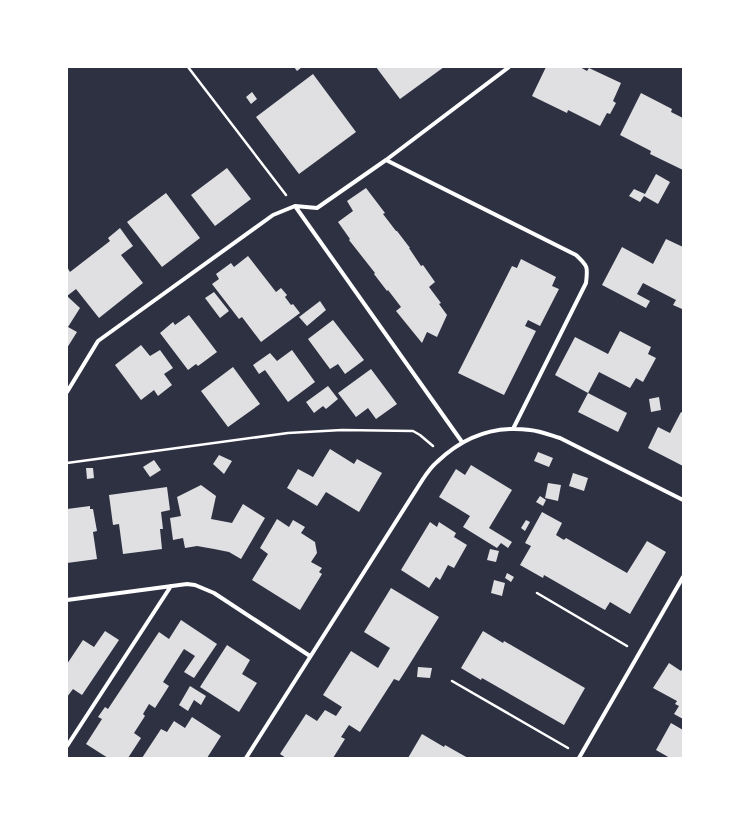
<svg xmlns="http://www.w3.org/2000/svg" width="750" height="825" font-family="'Source Sans 3',sans-serif">
	<rect width="100%" height="100%" fill="#2d3142"/>
	<path fill="#e0e0e3" d="M294,67H302L297,71Z
		M376,67H444L400,99Z
		M546,67H580L587,71L589,68L621,83L613,101L616,103L610,114L607,113L600,126L568,110L567,113L532,96Z
		M313,74L356,132L299,174L256,117Z
		M252,92L257,99L251,104L246,97Z
		M641,93L672,109L671,112L683,118V170L650,154L651,151L620,135Z
		M227,168L251,199L215,226L191,195Z
		M656,174L670,182L658,204L644,196L640,202L629,196L634,189L645,194Z
		M366,188L385,213L383,214L396,231H397L410,248H409L421,266L423,265L435,282L429,287L441,303L439,304L447,315L437,337L427,332L422,343L396,311L401,307L388,290L387,291L374,274L375,273L349,240L350,239L338,222L353,211L347,201Z
		M166,193L200,238L162,267L127,222Z
		M120,228L133,246L121,255L143,283L99,318L76,289L67,296L80,308L68,327L77,332L67,348V267L70,272L110,241L108,238Z
		M666,239L683,247V308L682,309L673,305L676,300L643,283L637,294L650,301L646,308L602,285L622,247L653,264Z
		M248,256L276,292L281,288L287,295L285,297L291,305L293,304L300,313L261,342L242,317L239,319L212,284L219,279L216,274L231,263L234,267Z
		M521,259L556,277L552,286L559,289L540,326L528,320L525,326L536,331L504,395L458,373L512,266L517,268Z
		M214,292L229,311L220,318L205,298Z
		M320,301L326,310L307,326L299,317Z
		M189,315L217,352L198,366L196,364L188,370L160,333L173,322L175,325Z
		M333,320L364,360L345,374L338,364L330,369L308,339Z
		M620,331L651,347L648,354L656,358L643,382L636,378L630,388L599,372L588,393L555,375L575,337L608,354Z
		M141,345L150,356L160,350L173,368L164,374L172,385L158,396L154,390L141,400L115,365Z
		M292,350L315,382L288,402L265,370L259,374L253,365L270,353L277,361Z
		M233,367L260,404L228,427L201,391Z
		M371,369L397,404L376,419L368,408L356,417L338,393Z
		M328,386L338,399L326,409L323,406L314,413L306,402Z
		M588,393L627,413L618,432L578,412Z
		M659,397L661,410L651,412L649,399Z
		M681,412L683,413V466L648,448L658,427L670,433Z
		M330,449L354,464L357,459L382,473L359,512L326,492L317,506L287,488L298,469L313,477Z
		M538,452L553,458L549,467L534,461Z
		M219,455L232,461L224,474L213,464Z
		M154,460L161,470L150,477L143,467Z
		M471,465L512,490L489,528L512,542L508,548L501,543L497,548L463,527L470,516L439,497L456,469L465,475Z
		M86,468H93L94,478L87,479Z
		M573,473L588,478L584,491L569,486Z
		M548,483L561,485L558,501L545,498Z
		M201,485L216,496L211,519L232,523L243,504L265,518L241,559L229,552L214,549L197,546L185,548L183,538L173,540L170,518L181,516L177,497Z
		M167,487L170,510L161,512L163,529H160L162,549L123,554L119,524L113,525L109,495Z
		M540,496L546,500L543,506L536,502Z
		M90,506V509H93L97,531L93,532L97,559L67,563V509Z
		M542,512L562,523L556,535L564,540L566,538L627,573L647,541L666,552L630,614L610,602L605,610L544,575L543,578L520,565L531,546L525,543Z
		M277,519L289,527L293,520L305,527L301,533L315,542L317,553L311,562L322,568L319,572L322,574L300,610L252,580L268,554L260,548Z
		M526,520L530,522L525,531L521,528Z
		M430,522L437,527L439,522L456,533L454,537L467,545L454,568L448,565L440,580L436,577L429,588L401,570Z
		M490,549L499,551L496,562L487,560Z
		M507,573L514,577L511,582L505,578Z
		M494,580L505,583L502,596L491,593Z
		M391,588L439,617L406,670L399,681L394,679L360,732L349,725L341,737L345,739L333,758H286L280,754L306,714L317,721L325,710L336,716L342,707L323,695L351,651L378,668L390,648L364,632Z
		M181,620L217,644L194,678L184,672L195,656L184,649L163,682L169,686L155,708L149,704L143,714L145,716L134,733L141,738L128,758H108L86,744L102,719L98,717L105,707L108,709L159,632L169,639Z
		M105,631L119,640L82,695L73,689L67,697V664L83,640L94,647Z
		M483,631L503,643L504,641L585,688L564,725L482,678L481,680L461,668Z
		M227,645L250,660L242,674L257,683L239,712L200,687Z
		M669,663L681,671L683,668V719L674,714L679,706L675,704L677,701L653,688Z
		M418,667L432,668L430,678L417,677Z
		M190,686L206,696L201,705L194,700L188,711L179,705Z
		M192,717L221,736L207,758H142L161,729L167,732L174,721L185,728Z
		M671,723L683,730V758H670L656,750Z
		M422,734L444,747L445,745L468,758H408Z"/>
	<g fill="none" stroke-linecap="round" stroke-linejoin="round">
		<path stroke="#fff" stroke-width="2.5" d="M188,67L286,195
			M67,463L288,433L342,430L413,431L420,435L433,446
			M537,593L627,646
			M452,681L568,748"/>
		<path stroke="#fff" stroke-width="4" d="M386,160L576,255C588,266 588,267 586,283L513,429
			M295,206L462,442
			M67,392L98,341L273,215L295,206L317,208L386,160L509,67
			M67,600L187,584L195,585L214,593L310,656
			M67,746L171,586
			M246,758L423,479C427,473 431,467 437,462C463,437 493,425 530,430C540,431 550,435 560,438L683,500
			M579,758L683,577"/>
	</g>
	<rect width="750" height="825" fill="none" stroke="#ffffff" stroke-width="136"/>
</svg>
